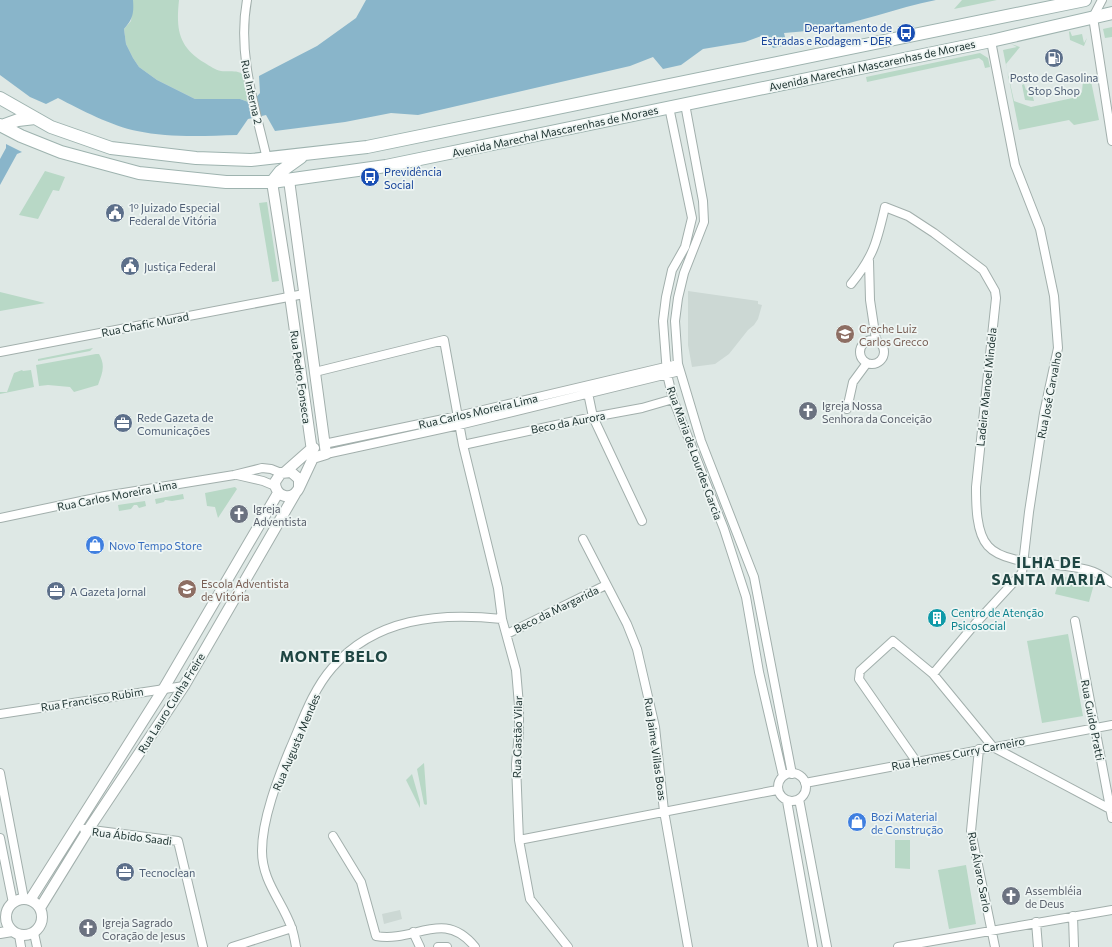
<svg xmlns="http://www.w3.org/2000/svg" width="1112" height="947" font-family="Commissioner,sans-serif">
	<rect width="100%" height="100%" fill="#dee8e5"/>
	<path fill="#ccd8d4" d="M688,291L758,301V304L762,305L758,319L754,325L748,330L729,354L715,364L692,367L688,345Z
		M400,910L402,919L384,924L382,914Z"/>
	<path fill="#b8d8c6" d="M133,0H179C176,29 178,47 205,63C210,66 215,70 221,71C227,72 238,70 242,74C248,81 249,95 251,103L240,99H195L157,80L139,67L133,58L126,44L124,29L131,21Z
		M962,0H997L954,9Z
		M1112,27V37L1105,38L1103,29Z
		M1070,31L1072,36L1082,34L1084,43L1087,38L1084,46L1070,40L1069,32Z
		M1011,44L1020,47L1006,64L1008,76L1013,79L1010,83L1014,101L1031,107L1077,97L1082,92L1083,80L1091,79L1096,82V84L1091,81L1099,120L1074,125L1069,120L1019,130L1003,50L1017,47Z
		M980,53L988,58L990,67L985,68L983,61L979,58L867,82L866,77Z
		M1024,84L1026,90L1031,89L1034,101L1025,100L1022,85Z
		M45,171L65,177L59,191L53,190L38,219L19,215Z
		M267,202L279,281L272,282L259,203Z
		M0,292L45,303L0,311Z
		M93,348L90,351L38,361V359Z
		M96,354H99C106,366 102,374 98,385L74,392L70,387L48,385L39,386L36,365Z
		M22,370L23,371L31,370L34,387L0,394V392H7L14,373Z
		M235,487L237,489L218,518L215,507L207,506L205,493Z
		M183,494L184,499L172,501L165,500L164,502L156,504L155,499Z
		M145,501L146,506L139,508L137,505H134L131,509L119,511L118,505Z
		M1060,576L1094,584L1089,602L1055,594Z
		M1068,634L1083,716L1042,723L1027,641Z
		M424,763L427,804L426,805L424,804L417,769Z
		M412,774L420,802V808L406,780Z
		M895,840H910V869L895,868Z
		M966,865L976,924L949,929L938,870Z"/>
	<path fill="#89b5ca" d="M0,0H133C134,13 133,19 124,29L126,44L133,58L139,67L157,80L195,99H240L251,103L260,93L259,76L317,46L356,18L366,0H936C896,8 858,23 818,30C807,31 796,32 784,33L787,45L773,48L764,35L745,42L703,49L681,65L663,69L653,57L630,66L418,115L391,113L345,122L275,131L266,115L248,119L237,135C205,136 169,138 137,131C112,126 81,110 58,98L46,104L30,97L0,75Z
		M6,144L22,152L17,154L0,185V159L6,148Z"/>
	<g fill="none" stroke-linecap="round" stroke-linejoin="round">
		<defs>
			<path id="minor" d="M247,0C237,54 255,107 267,159
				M1102,0L1093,17L1112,141
				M685,104L703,201L704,222L684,273L678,298L675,321L678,364L701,441L754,577L792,774
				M669,107L692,218L685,247L672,270L666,297L663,321L667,374L673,399L724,529L746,597L759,672L783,776
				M869,261L870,300L876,340
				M851,284C874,256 877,241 885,207L908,216L934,233L983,270L995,291L996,298L976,487C976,504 976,533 988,546C1007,568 1067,561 1094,572C1100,574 1106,579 1112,583
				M860 352a12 12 0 1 1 24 0a12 12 0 1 1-24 0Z
				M0,352L304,294
				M315,372L444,340L463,445L498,588L502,619L516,670L519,705V733L516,764L518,816L519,840L529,894L530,899L568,947
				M588,393L593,417L642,521
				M847,409L853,382L867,363
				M324,444L458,416L678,364
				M463,445L593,417L642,408L673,399
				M326,454L459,425L680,371
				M237,475L263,481L275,486
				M0,518L105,496L234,475L262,468L271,469L281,473
				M583,539L627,624L637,649L655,727L664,811L688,947
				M1075,621L1112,818
				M507,634L606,585
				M933,674L975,624L1022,573L1029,512L1044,413L1058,348L1054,296L1040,229L1015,165L991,41
				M0,714L184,686
				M979,749L971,831L995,947
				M916,761L859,679L860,671L893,641L933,674L993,747L1110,809
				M778 787a14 14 0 1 1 28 0a14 14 0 1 1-28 0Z
				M0,773L24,899
				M805,783L1112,725
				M799,799L827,947
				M787,801L813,947
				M84,829L178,841L203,947
				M333,836L361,882L376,936C415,943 443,908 475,947
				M0,838L13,903
				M519,840L777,790
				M1073,916L1074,947
				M1036,922L1038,947
				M413,932L420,947
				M34,933L37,947
				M19,935L21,947
				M232,947L292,928
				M296,947C295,941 294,935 292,929C283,902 262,882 262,851C262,819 278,778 290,749C302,722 312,691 332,668C375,618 439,612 502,619
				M438,947H447
				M898,947L1112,910"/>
			<path id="tertiary" d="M289,180L326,454L313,458L299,488C292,502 275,497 275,482L281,473L291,472L299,479V488
				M272,182L290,296L313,458
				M285,472L311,449L314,448
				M6 917a18 18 0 1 1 36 0a18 18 0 1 1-36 0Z
				M30,900L164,688L278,493
				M40,908L88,830L184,686L295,494
				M0,933L12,931"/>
			<path id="secondary" d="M0,98L51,127L111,148L196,158L251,160L367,147L1085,0
				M0,125L21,136L61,152L139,173L226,182H272L386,166L991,41L1112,13
				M2,126L18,120L35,118
				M272,182L280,172L301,157"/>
		</defs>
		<use href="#minor" stroke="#a2afac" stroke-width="10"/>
		<use href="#tertiary" stroke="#a2afac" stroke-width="12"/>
		<use href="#secondary" stroke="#9eb3af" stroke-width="14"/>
		<use href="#minor" stroke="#fff" stroke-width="8"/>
		<use href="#tertiary" stroke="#fff" stroke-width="10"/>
		<use href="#secondary" stroke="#fff" stroke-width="12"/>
	</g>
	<defs>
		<symbol id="bus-disc" viewBox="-11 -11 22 22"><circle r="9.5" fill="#1a4fb4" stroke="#eef5f3"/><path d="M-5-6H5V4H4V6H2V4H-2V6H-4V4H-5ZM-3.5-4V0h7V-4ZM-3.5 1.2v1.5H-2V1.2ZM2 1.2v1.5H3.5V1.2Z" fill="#fff"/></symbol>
		<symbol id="fuel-disc" viewBox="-11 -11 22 22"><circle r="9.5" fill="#5c6f8a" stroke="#eef5f3"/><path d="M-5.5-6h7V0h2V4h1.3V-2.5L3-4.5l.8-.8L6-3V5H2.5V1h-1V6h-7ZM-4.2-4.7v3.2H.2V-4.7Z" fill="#fff"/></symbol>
		<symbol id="civic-disc" viewBox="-11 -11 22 22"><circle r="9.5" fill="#5c6f8a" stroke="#eef5f3"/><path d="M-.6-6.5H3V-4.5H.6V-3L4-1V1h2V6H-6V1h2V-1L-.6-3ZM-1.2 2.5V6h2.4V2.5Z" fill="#fff"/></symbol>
		<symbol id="school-disc" viewBox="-11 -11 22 22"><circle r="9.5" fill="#8d6e63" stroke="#eef5f3"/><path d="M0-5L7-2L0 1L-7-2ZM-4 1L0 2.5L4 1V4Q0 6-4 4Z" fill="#fff"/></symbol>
		<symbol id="church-disc" viewBox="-11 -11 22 22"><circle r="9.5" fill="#6b7280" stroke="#eef5f3"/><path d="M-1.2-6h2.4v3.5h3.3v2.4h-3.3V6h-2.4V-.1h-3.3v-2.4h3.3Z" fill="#fff"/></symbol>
		<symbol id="office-disc" viewBox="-11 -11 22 22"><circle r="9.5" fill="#5c6f8a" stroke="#eef5f3"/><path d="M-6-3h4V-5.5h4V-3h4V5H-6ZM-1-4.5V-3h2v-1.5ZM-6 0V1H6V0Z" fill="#fff"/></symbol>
		<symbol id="shop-disc" viewBox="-11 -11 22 22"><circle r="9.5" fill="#3f7fe0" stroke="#eef5f3"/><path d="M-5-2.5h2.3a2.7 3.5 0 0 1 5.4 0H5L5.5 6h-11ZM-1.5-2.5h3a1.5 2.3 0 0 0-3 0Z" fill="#fff"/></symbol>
		<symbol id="building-disc" viewBox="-11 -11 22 22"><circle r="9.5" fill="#0f9aa8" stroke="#eef5f3"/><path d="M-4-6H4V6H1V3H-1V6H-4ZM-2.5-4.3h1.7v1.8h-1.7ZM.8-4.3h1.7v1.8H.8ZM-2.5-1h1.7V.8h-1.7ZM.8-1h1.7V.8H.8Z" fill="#fff"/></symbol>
	</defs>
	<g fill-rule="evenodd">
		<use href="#bus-disc" x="895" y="22" width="22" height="22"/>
		<use href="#fuel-disc" x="1043" y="47" width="22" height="22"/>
		<use href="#bus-disc" x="359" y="166" width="22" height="22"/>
		<use href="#civic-disc" x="104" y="202" width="22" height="22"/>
		<use href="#civic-disc" x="119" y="255" width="22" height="22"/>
		<use href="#school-disc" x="834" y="323" width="22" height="22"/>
		<use href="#church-disc" x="797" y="400" width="22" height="22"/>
		<use href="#office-disc" x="112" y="412" width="22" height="22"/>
		<use href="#church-disc" x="228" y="503" width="22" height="22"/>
		<use href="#shop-disc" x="84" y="534" width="22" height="22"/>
		<use href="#school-disc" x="176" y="578" width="22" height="22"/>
		<use href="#office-disc" x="45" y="580" width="22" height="22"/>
		<use href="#building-disc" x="926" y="607" width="22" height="22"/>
		<use href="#shop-disc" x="846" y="811" width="22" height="22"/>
		<use href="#office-disc" x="114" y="861" width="22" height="22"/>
		<use href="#church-disc" x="1000" y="885" width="22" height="22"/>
		<use href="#church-disc" x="77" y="917" width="22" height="22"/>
	</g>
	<g text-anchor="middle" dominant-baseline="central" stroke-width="3.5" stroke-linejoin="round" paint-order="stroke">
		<g font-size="11" fill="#164399" stroke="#eef5f3" text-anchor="end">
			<text x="892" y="27">Departamento de<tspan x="892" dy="13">Estradas e Rodagem - DER</tspan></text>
			<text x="384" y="171" text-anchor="start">Previdência<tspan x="384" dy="13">Social</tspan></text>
		</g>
		<g font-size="11" fill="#213634" stroke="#eef5f3">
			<text transform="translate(872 65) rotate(-12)">Avenida Marechal Mascarenhas de Moraes</text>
			<text transform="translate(252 92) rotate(78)">Rua Interna 2</text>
			<text transform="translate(555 131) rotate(-12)">Avenida Marechal Mascarenhas de Moraes</text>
			<text transform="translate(145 324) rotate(-11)">Rua Chafic Murad</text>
			<text transform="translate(301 377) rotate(82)">Rua Pedro Fonseca</text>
			<text transform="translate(986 387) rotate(-84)">Ladeira Manoel Mindela</text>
			<text transform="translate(1049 395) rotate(-79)">Rua José Carvalho</text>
			<text transform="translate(478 411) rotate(-13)">Rua Carlos Moreira Lima</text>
			<text transform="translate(568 422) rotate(-11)">Beco da Aurora</text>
			<text transform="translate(695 453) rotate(70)">Rua Maria de Lourdes Garcia</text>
			<text transform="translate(117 495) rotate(-11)">Rua Carlos Moreira Lima</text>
			<text transform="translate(556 609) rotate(-26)">Beco da Margarida</text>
			<text transform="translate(92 699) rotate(-9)">Rua Francisco Rubim</text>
			<text transform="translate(171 703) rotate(-58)">Rua Lauro Cunha Freire</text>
			<text transform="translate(1093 720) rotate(79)">Rua Guido Pratti</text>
			<text transform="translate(517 737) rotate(-89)">Rua Gastão Vilar</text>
			<text transform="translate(296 742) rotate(-67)">Rua Augusta Mendes</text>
			<text transform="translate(656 749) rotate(82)">Rua Jaime Villas Boas</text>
			<text transform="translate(958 753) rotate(-11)">Rua Hermes Curry Carneiro</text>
			<text transform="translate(132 836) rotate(7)">Rua Ábido Saadi</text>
			<text transform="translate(980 872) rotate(79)">Rua Álvaro Sarlo</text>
		</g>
		<g font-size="11" fill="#4e5e75" stroke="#eef5f3" text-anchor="start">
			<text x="1054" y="77" text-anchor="middle">Posto de Gasolina<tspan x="1054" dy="13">Stop Shop</tspan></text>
			<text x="129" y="207">1º Juizado Especial<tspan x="129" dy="13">Federal de Vitória</tspan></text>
			<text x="144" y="266">Justiça Federal</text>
			<text x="137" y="417">Rede Gazeta de<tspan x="137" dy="13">Comunicações</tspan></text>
			<text x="70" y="591">A Gazeta Jornal</text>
			<text x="139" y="872">Tecnoclean</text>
		</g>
		<g font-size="11" fill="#785e54" stroke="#eef5f3" text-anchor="start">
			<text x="859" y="328">Creche Luiz<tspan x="859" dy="13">Carlos Grecco</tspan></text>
			<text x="201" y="583">Escola Adventista<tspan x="201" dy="13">de Vitória</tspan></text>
		</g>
		<g font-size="11" fill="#5b616d" stroke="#eef5f3" text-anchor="start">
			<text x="822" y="405">Igreja Nossa<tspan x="822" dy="13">Senhora da Conceição</tspan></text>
			<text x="253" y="508">Igreja<tspan x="253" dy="13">Adventista</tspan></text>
			<text x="1025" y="890">Assembléia<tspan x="1025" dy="13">de Deus</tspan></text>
			<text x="102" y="922">Igreja Sagrado<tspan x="102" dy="13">Coração de Jesus</tspan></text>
		</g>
		<g font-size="11" fill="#366cbe" stroke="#eef5f3" text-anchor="start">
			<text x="109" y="545">Novo Tempo Store</text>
			<text x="871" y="816">Bozi Material<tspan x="871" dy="13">de Construção</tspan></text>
		</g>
		<g font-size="11" fill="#0d838f" stroke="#eef5f3" text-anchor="start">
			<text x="951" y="612">Centro de Atenção<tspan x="951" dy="13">Psicosocial</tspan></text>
		</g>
		<g font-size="15" font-weight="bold" letter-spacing="1" fill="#1f4643" stroke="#eef5f3">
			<text x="1049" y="562">ILHA DE<tspan x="1049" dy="17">SANTA MARIA</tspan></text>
			<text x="334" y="656">MONTE BELO</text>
		</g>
	</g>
</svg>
